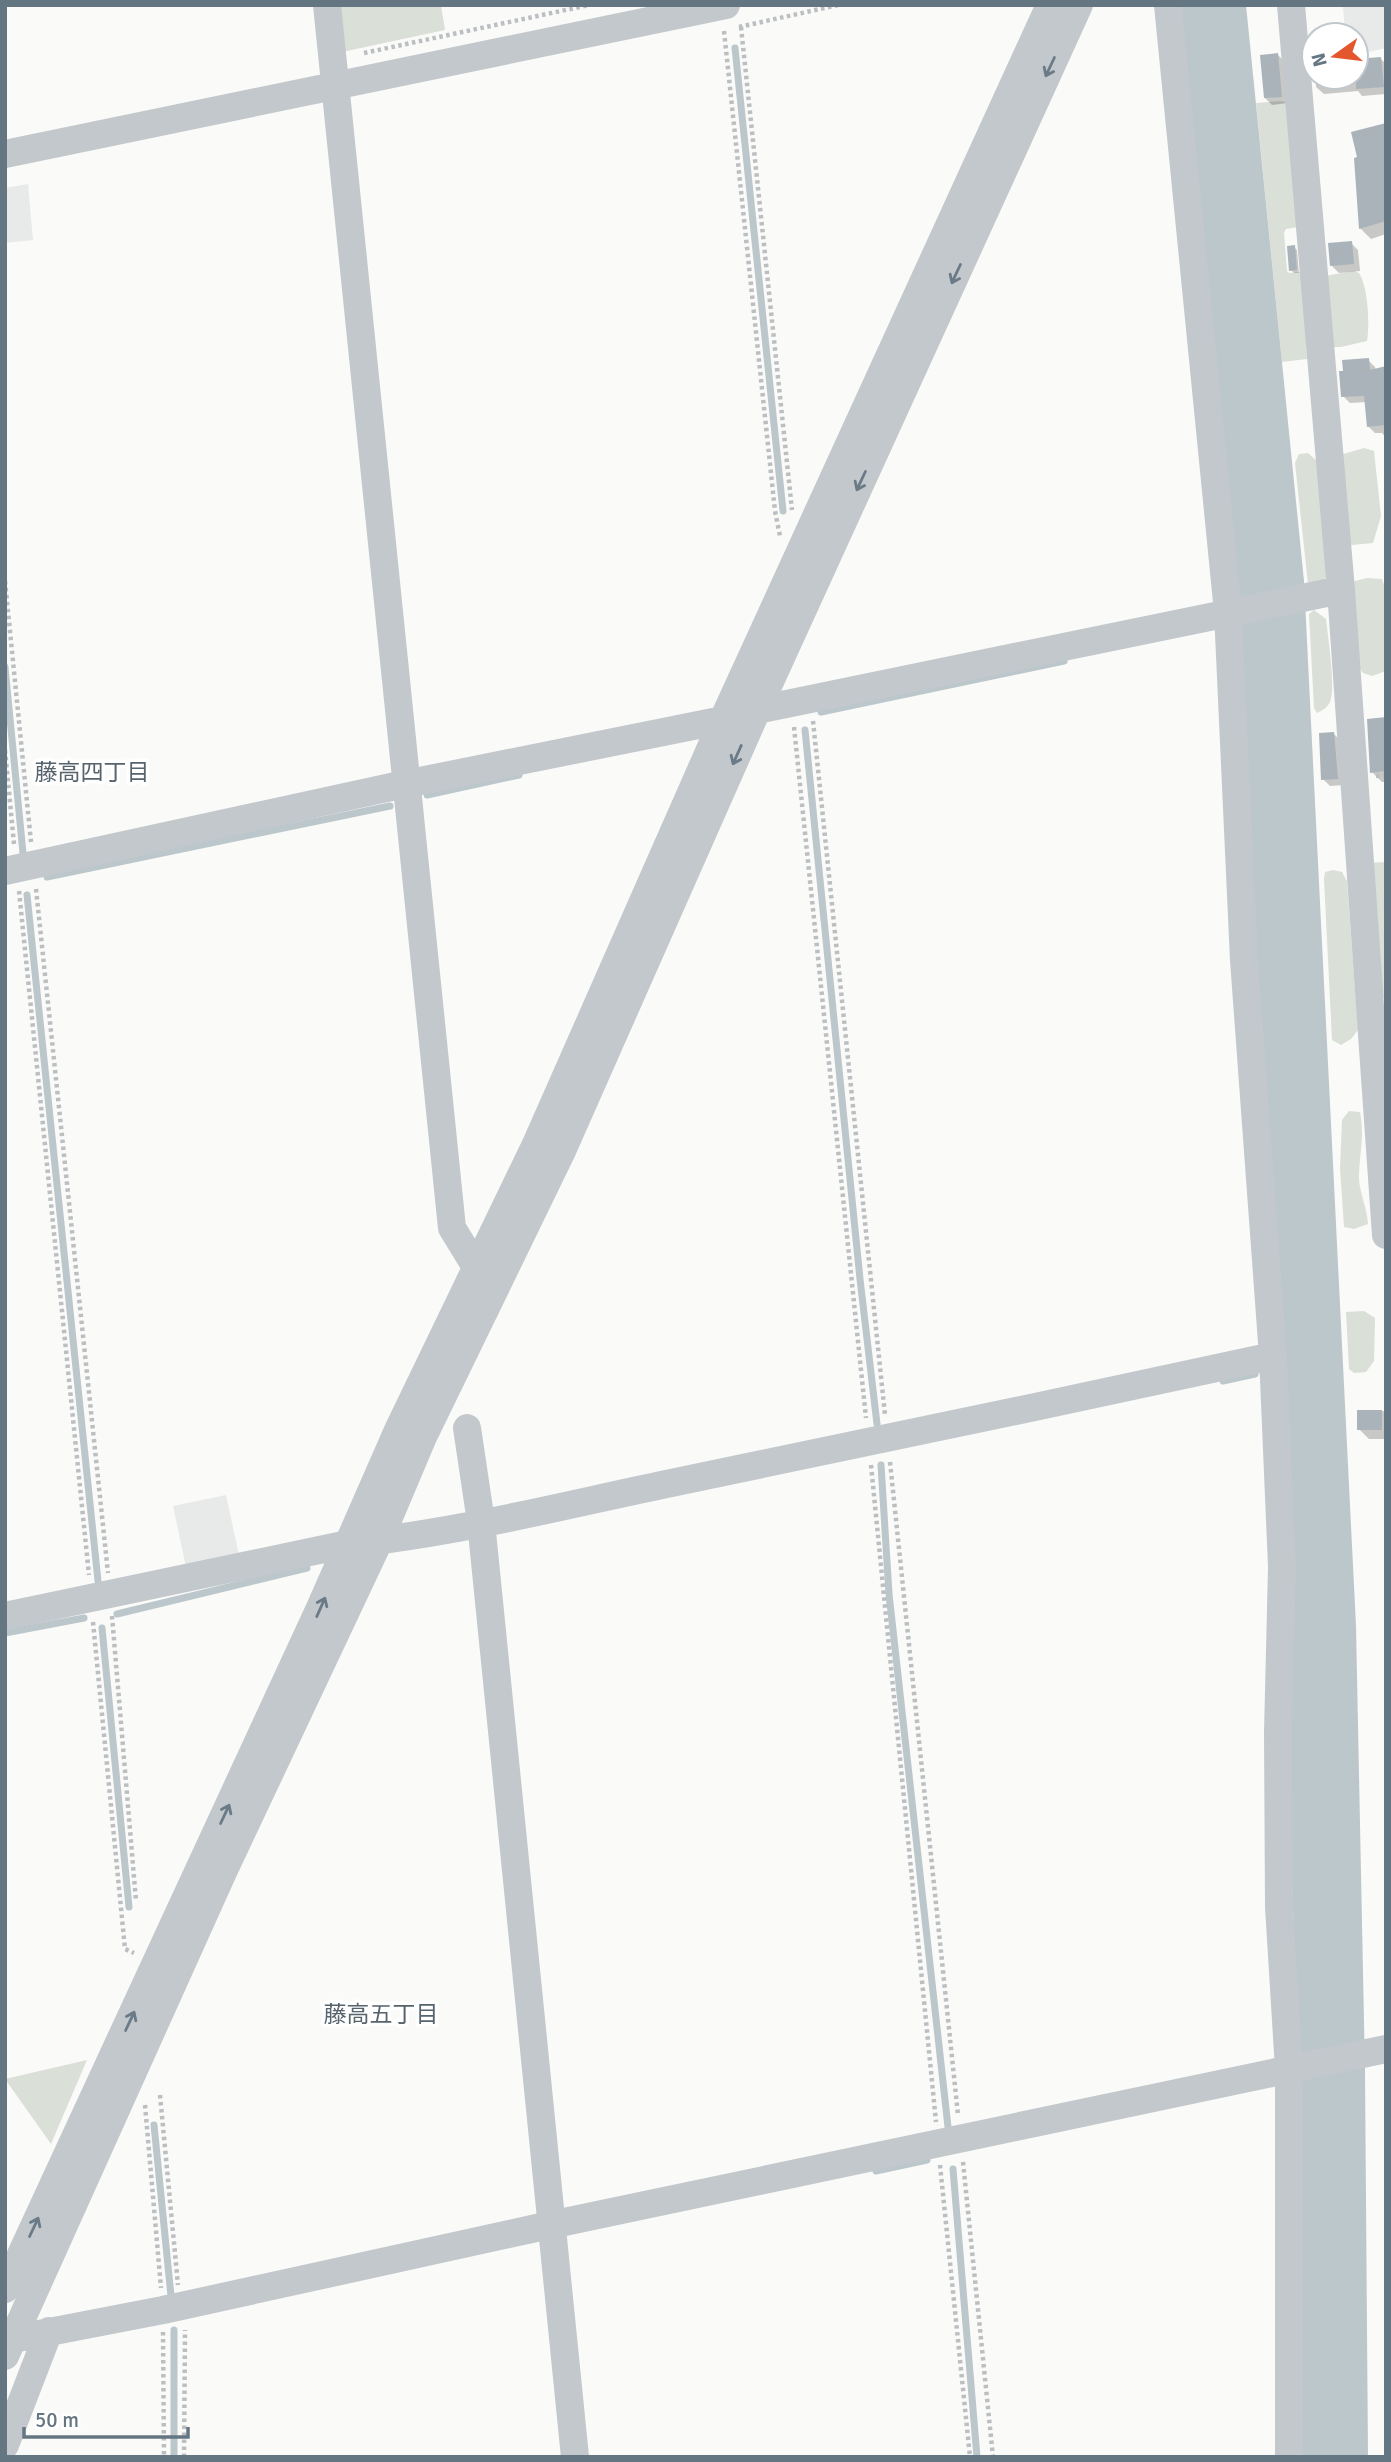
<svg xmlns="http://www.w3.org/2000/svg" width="1391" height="2462" font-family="Signika,'Noto Sans JP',sans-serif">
	<rect width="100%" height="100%" fill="#fafaf8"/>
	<path fill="#e8e9e9" d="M1343,5H1386V48L1356,55V35H1345Z
		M28,184L33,240L5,243V188Z
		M226,1495L239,1555L186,1567L173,1506Z"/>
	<path fill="#dadfd7" d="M338,5H441L445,30L342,52Z
		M1280,101L1286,102L1299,227L1286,229L1284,233L1287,271L1289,273L1303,272L1307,359L1282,362L1256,103Z
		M1354,271L1359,273C1368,287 1370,324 1367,341L1341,347H1331L1325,276Z
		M1364,448L1374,451L1381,516L1373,543L1352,545L1347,542L1340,455Z
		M1308,453L1318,462L1332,571L1323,581L1308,584L1295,463L1299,454Z
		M1367,578L1382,579L1386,591V671L1372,676L1363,673L1353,659L1351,585L1355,581Z
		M1314,610L1326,619C1328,637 1336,688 1330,702C1327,708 1323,710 1317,713L1314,708L1309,614Z
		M1386,862V999L1375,994L1368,863Z
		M1333,870L1342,872L1347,881L1358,1030L1351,1039L1341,1045L1332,1040L1324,879L1325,872Z
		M1349,1111L1360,1112C1365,1137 1359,1155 1359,1179C1360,1194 1367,1208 1368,1224L1354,1229L1344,1227L1340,1169L1342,1120Z
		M1364,1311L1375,1318L1374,1361L1366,1372L1354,1373L1349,1369L1346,1312Z
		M87,2060L51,2144L5,2079Z"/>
	<path fill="#bbc7cb" d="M1179,5H1246L1304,581L1356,1626L1365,2071L1368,2457H1300L1297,2052L1288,1731Z"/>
	<path fill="#0003" d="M1278,55L1285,62L1288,103L1272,105L1265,98Z
		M1380,58L1386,64V94L1362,96L1358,91L1324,94L1316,87V77H1356V60Z
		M1386,125V234L1371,239L1360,228Z
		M1351,243L1358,250L1360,271L1339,273L1332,266Z
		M1294,247L1297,250L1299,273H1294L1291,270Z
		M1368,360L1375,367L1376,370L1386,368V438L1382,433H1375L1368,426L1367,402L1350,403L1343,396Z
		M1386,719V782H1382L1372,772Z
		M1334,734L1341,741L1344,785L1330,786L1323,779Z
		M1386,1411V1439H1369L1359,1429L1358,1412Z"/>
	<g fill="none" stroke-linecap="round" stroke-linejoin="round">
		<path stroke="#bbc7cb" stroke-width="7" d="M735,48L783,511
			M5,667L23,853
			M821,712L1064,661
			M805,730L860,1279L877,1424
			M427,795L519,775
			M47,877L390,806
			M27,895L98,1581
			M1223,1381L1255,1374
			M881,1465L889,1594L948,2127
			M117,1614L307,1568
			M102,1628L129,1907
			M5,1633L84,1618
			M154,2125L171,2296
			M953,2169L977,2457
			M876,2171L927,2160
			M174,2330V2457"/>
	</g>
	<path fill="#aab3b9" d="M1278,53L1282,97L1264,98L1260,55Z
		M1381,57L1384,87L1356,89V59Z
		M1386,123V221L1359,229L1354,158L1357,157L1351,132Z
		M1352,241L1354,264L1330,266L1328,243Z
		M1295,245L1297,270L1289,271L1287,246Z
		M1369,358L1370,370L1386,366V425L1367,427L1364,396L1341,397L1339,371H1343L1342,360Z
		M1386,717V771L1370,773L1367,719Z
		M1334,732L1338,779L1321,780L1319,733Z
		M1357,1410H1382V1430H1357Z"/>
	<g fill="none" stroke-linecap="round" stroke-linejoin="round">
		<path stroke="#bbbfc2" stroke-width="4.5" stroke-dasharray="3.5 3.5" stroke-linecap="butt" d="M739,27L838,5
			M741,27L792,510
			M724,31L775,511L780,536
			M364,53L589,5
			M5,581L31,842
			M813,721L885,1415
			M794,727L866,1418
			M5,750L14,844
			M1376,776L1386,775
			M36,889L108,1573
			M19,891L89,1575
			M890,1462L958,2115
			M871,1465L936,2122
			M112,1616L136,1901
			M93,1622L125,1949L134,1953
			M160,2095L178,2285
			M145,2105L161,2288
			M963,2162L993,2457
			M940,2165L970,2457
			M163,2332L164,2457
			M184,2457L185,2330"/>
		<path stroke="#c3c8cc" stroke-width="28" d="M327,5L452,1228L476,1267
			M1168,5L1228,612L1244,960L1273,1356L1282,1567L1278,1732L1279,1907L1289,2069V2457
			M1291,5L1341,590L1386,1235
			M5,154L726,5
			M757,710L1341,590
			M5,871L405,784L723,720
			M467,1428L481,1522L575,2457
			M5,1616L348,1544C458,1533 569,1504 676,1482C876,1441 1074,1399 1273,1356
			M5,2289L320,1608L399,1428L537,1142L723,720L1050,5
			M13,2339L163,2310L550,2225L1386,2049
			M5,2356L223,1872L379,1541L422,1439L561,1153L757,710L1079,5
			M5,2445L49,2331"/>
	</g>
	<defs><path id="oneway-shaft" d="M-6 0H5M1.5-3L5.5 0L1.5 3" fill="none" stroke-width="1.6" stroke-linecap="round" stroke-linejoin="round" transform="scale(1.75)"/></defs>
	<g stroke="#6a7a87">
		<use href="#oneway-shaft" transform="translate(1050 67) rotate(115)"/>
		<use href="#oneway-shaft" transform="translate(956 274) rotate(115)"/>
		<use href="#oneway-shaft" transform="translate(861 481) rotate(115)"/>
		<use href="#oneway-shaft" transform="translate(737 755) rotate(114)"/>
		<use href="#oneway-shaft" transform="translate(321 1607) rotate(-66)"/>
		<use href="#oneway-shaft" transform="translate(225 1814) rotate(-65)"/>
		<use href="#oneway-shaft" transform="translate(130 2021) rotate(-65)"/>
		<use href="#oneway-shaft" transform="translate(34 2227) rotate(-65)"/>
	</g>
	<g text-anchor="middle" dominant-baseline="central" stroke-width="7" stroke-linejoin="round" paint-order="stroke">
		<g font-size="23" fill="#57646e" stroke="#fff">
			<text x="92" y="772">藤高四丁目</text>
			<text x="381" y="2014">藤高五丁目</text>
		</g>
	</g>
	<rect width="1391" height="2462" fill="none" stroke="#657683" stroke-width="14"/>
	<g transform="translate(1335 56) rotate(256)"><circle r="33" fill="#ffffff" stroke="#c1c8cd" stroke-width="2"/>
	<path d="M0-5L12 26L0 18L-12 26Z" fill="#e4572e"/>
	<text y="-10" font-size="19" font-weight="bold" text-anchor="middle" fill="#657683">N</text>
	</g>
	<path d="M24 2427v10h164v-10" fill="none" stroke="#657683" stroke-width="3.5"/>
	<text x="35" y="2427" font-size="21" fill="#657683" stroke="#ffffff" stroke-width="5" paint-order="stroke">50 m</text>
</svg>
